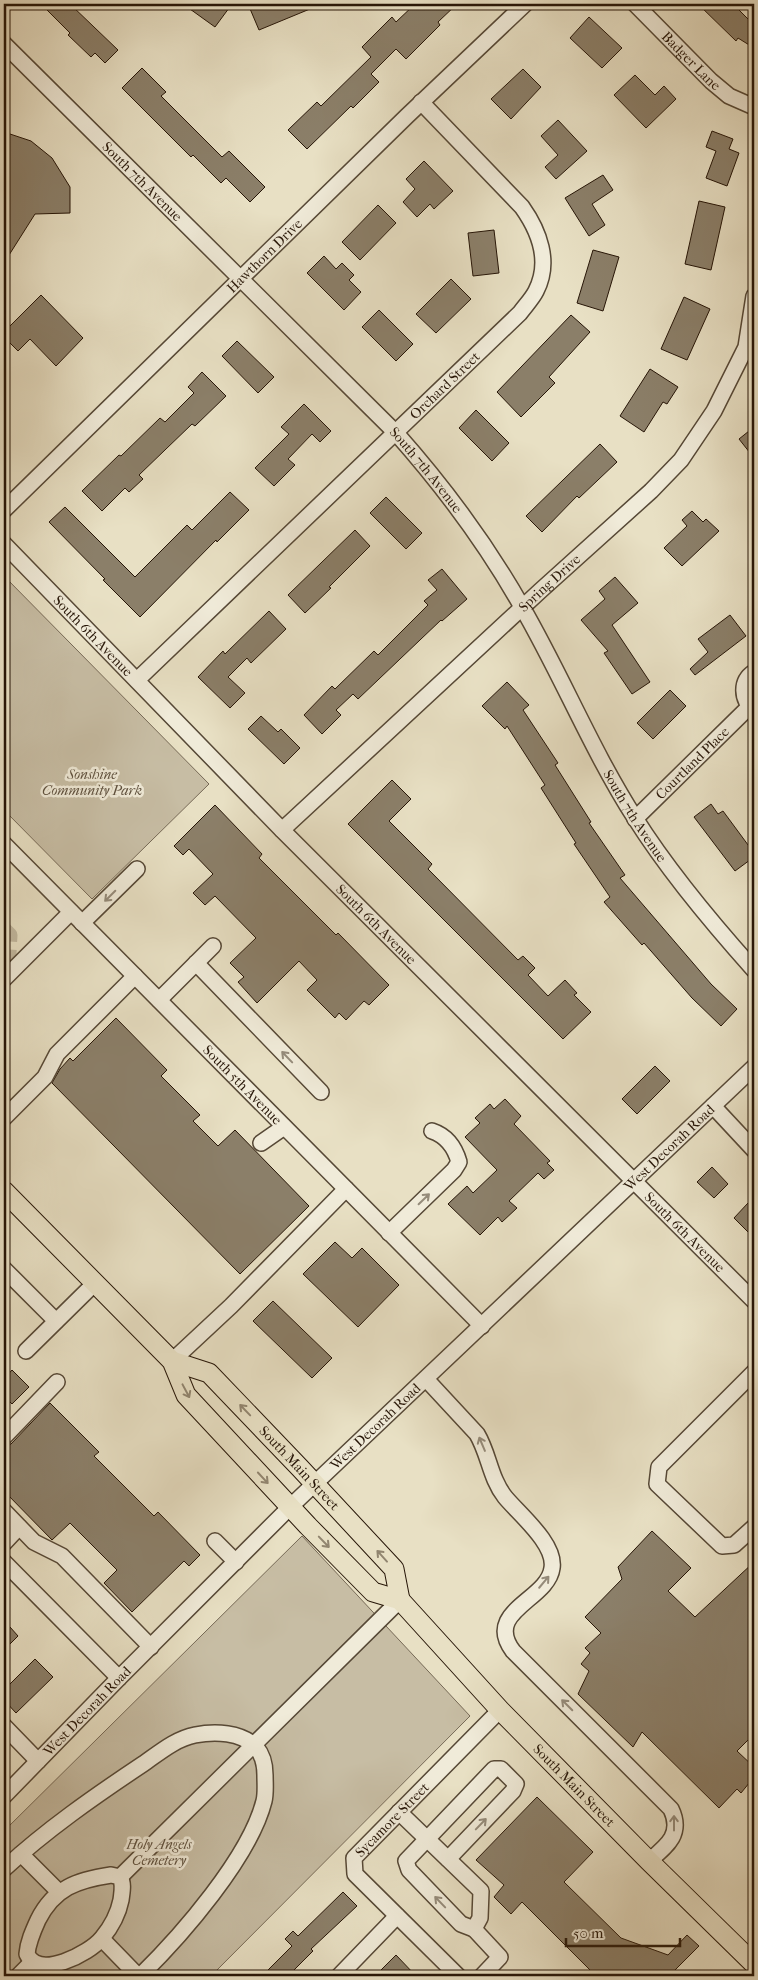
<svg xmlns="http://www.w3.org/2000/svg" width="758" height="1980" font-family="'IM FELL French Canon',serif">
	<rect width="100%" height="100%" fill="#e8e0c4"/>
	<filter id="stains"><feTurbulence type="fractalNoise" baseFrequency=".004" numOctaves="4"/><feColorMatrix values="0 0 0 0 .2 0 0 0 0 .09 0 0 0 0 .02 0 0 0 .5 -.17"/></filter>
	<radialGradient id="worn" r=".72"><stop offset=".6" stop-color="#630" stop-opacity="0"/><stop offset="1" stop-color="#630" stop-opacity=".3"/></radialGradient>
	<path fill="#c7bda4" stroke="#766956" d="M4,576L209,784L92,899L4,810Z
		M302,1536L470,1716L211,1976H4V1831Z"/>
	<path fill="#8b7f69" stroke="#261507" d="M41,4H70L118,50L105,63L95,53L91,57L68,35L70,33Z
		M183,4H232L215,27Z
		M248,4H322L259,30Z
		M415,4H457L438,22L440,25L406,59L396,49L371,74L379,82L353,108L351,106L307,149L288,130L317,102L321,106L371,57L362,47L392,17L396,22Z
		M698,4H733L754,25V48L738,38L736,41Z
		M589,17L622,48L602,68L570,38Z
		M142,68L166,92L161,96L222,157L229,151L265,187L250,202L226,178L221,183L193,155L191,157L122,88Z
		M523,69L541,87L511,119L491,99Z
		M635,75L655,95L664,86L676,99L646,128L614,95Z
		M558,120L587,151L556,179L545,167L558,155L541,136Z
		M712,131L733,139L729,149L739,153L727,186L706,178L716,151L706,147Z
		M4,132L31,141L52,158L70,187V213L35,214L4,263Z
		M424,161L453,191L434,209L430,204L417,217L403,202L415,189L406,179Z
		M603,175L613,190L592,204L605,225L589,236L565,198Z
		M699,201L725,207L711,270L685,264Z
		M378,205L396,223L360,260L342,242Z
		M494,230L499,273L473,276L468,233Z
		M593,250L619,257L603,311L577,303Z
		M324,256L336,269L342,263L354,275L349,280L361,292L344,310L307,273Z
		M451,279L471,299L436,333L416,314Z
		M41,295L83,338L56,366L30,339L18,351L4,337V332Z
		M684,297L710,309L687,360L661,349Z
		M379,310L413,344L396,361L362,327Z
		M571,315L590,332L549,377L555,383L521,417L497,392Z
		M237,341L274,377L258,393L222,356Z
		M650,369L678,387L667,404L663,402L644,432L620,416Z
		M202,372L226,396L195,426L192,424L139,475L143,479L129,492L125,488L102,511L82,491L119,455L121,456L160,418L165,422L194,393L188,387Z
		M304,404L331,431L320,442L312,434L288,459L295,465L274,486L255,468L289,434L281,427Z
		M476,410L509,443L492,461L459,428Z
		M754,427V458L739,439Z
		M600,444L617,462L579,498L577,496L542,532L526,516Z
		M230,492L249,510L217,542L216,540L140,617L103,580L105,579L49,522L65,507L135,577L187,525L192,530Z
		M386,497L422,533L406,549L370,513Z
		M692,511L703,522L706,519L719,531L682,566L664,548L687,526L682,520Z
		M355,530L370,546L329,587L331,588L305,613L288,595Z
		M442,569L467,599L442,621L441,620L358,699L353,694L336,710L341,715L322,734L304,715L332,686L335,689L374,651L378,655L428,605L424,601L437,590L428,580Z
		M615,577L638,603L612,625L650,682L632,694L604,653L608,651L581,620L605,599L599,591Z
		M269,611L286,629L251,663L247,658L228,677L245,693L230,708L198,677L223,651L225,654Z
		M730,615L746,636L695,675L690,669L708,652L698,639Z
		M507,682L529,705L523,710L558,763L555,765L591,822L589,823L625,875L620,878L711,984L737,1009L721,1026L692,998L644,943L642,945L604,902L610,897L574,844L576,843L541,788L545,785L507,726L505,729L482,706Z
		M670,690L686,706L653,739L637,723Z
		M261,716L278,732L281,729L300,748L284,764L248,729Z
		M392,780L411,799L389,821L432,864L428,869L518,960L523,956L535,968L528,975L548,996L565,980L577,993L574,995L591,1012L563,1039L348,824Z
		M711,804L718,814L723,811L754,853V857L735,871L694,817Z
		M215,805L262,854L259,858L336,935L338,933L389,985L369,1005L364,1001L346,1020L339,1013L335,1018L307,990L317,980L299,961L257,1003L238,982L244,977L230,963L256,938L215,896L205,905L193,893L213,874L189,849L183,855L174,846Z
		M116,1018L167,1070L161,1076L200,1115L193,1121L218,1146L235,1130L309,1206L240,1274L52,1083L60,1069L70,1058L73,1061Z
		M655,1066L670,1081L637,1114L622,1099Z
		M505,1099L521,1116L514,1124L550,1161L547,1163L554,1170L544,1179L538,1173L509,1201L517,1208L502,1222L498,1217L480,1235L448,1204L467,1186L473,1193L497,1170L465,1137L480,1123L475,1118L490,1104L494,1109Z
		M712,1167L728,1184L714,1198L697,1182Z
		M748,1203L754,1209V1238L734,1218Z
		M335,1242L352,1258L362,1248L399,1285L358,1327L303,1274Z
		M273,1301L332,1358L312,1378L253,1321Z
		M12,1370L29,1387L12,1404L4,1396V1379Z
		M50,1403L99,1452L94,1456L154,1516L158,1512L200,1555L189,1566L184,1561L132,1612L104,1583L117,1570L70,1523L52,1540L4,1491V1446L11,1444Z
		M652,1531L691,1568L668,1591L695,1617L754,1562V1734L737,1751L754,1767V1777L741,1793L737,1789L719,1808L642,1732L633,1747L578,1694L589,1671L581,1664L590,1653L585,1648L601,1633L585,1617L622,1579L618,1567Z
		M10,1627L18,1636L4,1650V1633Z
		M35,1659L53,1677L16,1713L4,1700V1690Z
		M537,1797L593,1852L564,1882L621,1938L668,1955L687,1935L699,1946L675,1970L682,1976H596L522,1902L511,1914L494,1897L504,1885L476,1860Z
		M343,1892L357,1906L311,1949L313,1951L288,1976H262L292,1946L285,1939L293,1931L298,1936Z
		M396,1955L416,1976H375Z"/>
	<g fill="none" stroke-linecap="round" stroke-linejoin="round">
		<path stroke="#c1b79e" stroke-width="15" stroke-dasharray="15 8" stroke-linecap="butt" d="M4,929L10,935L9,953L4,965"/>
		<defs>
			<g id="minor">
				<path id="s1" d="M635,4L711,81L729,96L754,107"/>
				<path id="s2" d="M4,44L396,433C443,486 487,545 522,607C562,676 592,751 635,818C669,872 711,922 754,970"/>
				<path id="s3" d="M4,510L407,116L525,4"/>
				<path id="s4" d="M4,544L282,830L754,1301"/>
				<path d="M754,672C740,681 741,700 754,710"/>
				<path id="s5" d="M137,680L520,313C525,306 532,299 536,291C551,262 539,231 522,207L421,102"/>
				<path id="s6" d="M635,819L749,707"/>
				<path id="s7" d="M282,830L540,591L651,491L681,460L714,411L746,347L754,296"/>
				<path id="s8" d="M4,844L482,1326"/>
				<path d="M82,923L137,869"/>
				<path d="M196,963L321,1092"/>
				<path d="M4,979L71,912"/>
				<path d="M159,1000L213,946"/>
				<path d="M713,1106L754,1150"/>
				<path d="M4,1118L45,1077L57,1054L135,976"/>
				<path d="M261,1143L284,1127"/>
				<path d="M389,1233L454,1170L459,1162C455,1148 447,1136 432,1131"/>
				<path d="M4,1269L56,1321"/>
				<path d="M26,1351L95,1283"/>
				<path d="M172,1361L231,1306L346,1189"/>
				<path d="M754,1372L659,1467L657,1484L722,1546L734,1545L754,1527"/>
				<path d="M426,1379L477,1434C489,1454 490,1478 505,1497C519,1514 556,1544 552,1568C548,1600 483,1611 513,1651L671,1809C683,1834 667,1846 649,1861"/>
				<path d="M4,1437L57,1382"/>
				<path d="M4,1511L34,1542L62,1556L151,1647"/>
				<path d="M215,1541L236,1562"/>
				<path d="M4,1543L19,1527"/>
				<path d="M4,1562L119,1678"/>
				<path d="M4,1726L38,1761"/>
				<path id="s9" d="M4,1796L119,1678L290,1507L754,1067"/>
				<path d="M399,1812L481,1891L480,1918L474,1929L500,1957L482,1976"/>
				<path d="M21,1854L59,1892"/>
				<path d="M448,1859L513,1791L516,1784L501,1769H494L406,1861L409,1870L461,1924L474,1929"/>
				<path d="M4,1869C46,1830 95,1796 143,1764C159,1753 175,1739 195,1735C215,1731 241,1732 256,1747C262,1754 265,1765 265,1775C265,1784 266,1793 264,1801C250,1857 181,1936 140,1976"/>
				<path d="M111,1875L120,1877C124,1884 122,1892 121,1900C118,1915 112,1926 102,1938C89,1954 38,1980 27,1954C28,1942 33,1931 38,1920C54,1888 77,1880 111,1875Z"/>
				<path d="M120,1877L400,1600"/>
				<path d="M102,1939L138,1976"/>
				<path d="M18,1976L32,1962"/>
				<path d="M339,1976L397,1916"/>
				<path id="s10" d="M458,1976L355,1874L354,1858L500,1710"/>
			</g>
			<g id="major">
				<path id="s11" d="M4,1191L172,1361L186,1395L308,1526L373,1592L400,1600L500,1710L649,1861L754,1964"/>
				<path id="s12" d="M172,1361L209,1373L300,1468L394,1569L400,1600"/>
			</g>
		</defs>
		<use href="#minor" stroke="#564836" stroke-width="18"/>
		<use href="#major" stroke="#261507" stroke-width="21"/>
		<use href="#minor" stroke="#f0ebd9" stroke-width="15"/>
		<use href="#major" stroke="#e8e0c4" stroke-width="19"/>
	</g>
	<defs><path id="oneway-shaft" d="M-6 0H5M1.5-3L5.5 0L1.5 3" fill="none" stroke-width="1.6" stroke-linecap="round" stroke-linejoin="round" transform="scale(1.25)"/></defs>
	<g stroke="#958b7a">
		<use href="#oneway-shaft" transform="translate(110 896) rotate(135)"/>
		<use href="#oneway-shaft" transform="translate(287 1057) rotate(-134)"/>
		<use href="#oneway-shaft" transform="translate(424 1199) rotate(-44)"/>
		<use href="#oneway-shaft" transform="translate(482 1444) rotate(-113)"/>
		<use href="#oneway-shaft" transform="translate(544 1582) rotate(-50)"/>
		<use href="#oneway-shaft" transform="translate(567 1705) rotate(-135)"/>
		<use href="#oneway-shaft" transform="translate(674 1823) rotate(-90)"/>
		<use href="#oneway-shaft" transform="translate(481 1824) rotate(-46)"/>
		<use href="#oneway-shaft" transform="translate(440 1902) rotate(-134)"/>
	</g>
	<g stroke="#91856f">
		<use href="#oneway-shaft" transform="translate(186 1391) rotate(62)"/>
		<use href="#oneway-shaft" transform="translate(245 1410) rotate(-134)"/>
		<use href="#oneway-shaft" transform="translate(263 1478) rotate(47)"/>
		<use href="#oneway-shaft" transform="translate(324 1542) rotate(46)"/>
		<use href="#oneway-shaft" transform="translate(382 1556) rotate(-132)"/>
	</g>
	<g text-anchor="middle" dominant-baseline="central" stroke-width="5" stroke-linejoin="round" paint-order="stroke">
		<g font-size="14" fill="#261507" stroke="#f0ebd9">
			<text stroke="none"><textPath href="#s1" startOffset="80">Badger Lane</textPath></text>
			<text stroke="none"><textPath href="#s2" startOffset="195">South 7th Avenue</textPath></text>
			<text stroke="none"><textPath href="#s3" startOffset="364">Hawthorn Drive</textPath></text>
			<text stroke="none"><textPath href="#s5" startOffset="426">Orchard Street</textPath></text>
			<text stroke="none"><textPath href="#s2" startOffset="600">South 7th Avenue</textPath></text>
			<text stroke="none"><textPath href="#s7" startOffset="364">Spring Drive</textPath></text>
			<text stroke="none"><textPath href="#s4" startOffset="128">South 6th Avenue</textPath></text>
			<text stroke="none"><textPath href="#s6" startOffset="80">Courtland Place</textPath></text>
			<text stroke="none"><textPath href="#s2" startOffset="1005">South 7th Avenue</textPath></text>
			<text stroke="none"><textPath href="#s4" startOffset="532">South 6th Avenue</textPath></text>
			<text stroke="none"><textPath href="#s8" startOffset="339">South 5th Avenue</textPath></text>
			<text stroke="none"><textPath href="#s9" startOffset="929">West Decorah Road</textPath></text>
			<text stroke="none"><textPath href="#s4" startOffset="968">South 6th Avenue</textPath></text>
			<text stroke="none"><textPath href="#s9" startOffset="524">West Decorah Road</textPath></text>
			<text stroke="none"><textPath href="#s12" startOffset="170">South Main Street</textPath></text>
			<text stroke="none"><textPath href="#s9" startOffset="119">West Decorah Road</textPath></text>
			<text stroke="none"><textPath href="#s11" startOffset="830">South Main Street</textPath></text>
			<text stroke="none"><textPath href="#s10" startOffset="215">Sycamore Street</textPath></text>
		</g>
		<g font-size="14" font-style="italic" fill="#5e503e" stroke="#f0ebd9">
			<text x="92" y="774">Sonshine<tspan x="92" dy="16">Community Park</tspan></text>
			<text x="159" y="1844">Holy Angels<tspan x="159" dy="16">Cemetery</tspan></text>
		</g>
	</g>
	<rect width="758" height="1980" fill="none" stroke="#e8e0c4" stroke-width="20"/>
	<rect x="5" y="5" width="748" height="1970" fill="none" stroke="#261507" stroke-width="2.5"/>
	<rect x="10" y="10" width="738" height="1960" fill="none" stroke="#261507"/>
	<path d="M566 1938v8h114v-8" fill="none" stroke="#261507" stroke-width="2.5"/>
	<text x="573" y="1938" font-size="15" fill="#261507" stroke="#f0ebd9" stroke-width="4" paint-order="stroke">50 m</text>
	<rect width="100%" height="100%" filter="url(#stains)"/>
	<rect width="100%" height="100%" fill="url(#worn)"/>
</svg>
